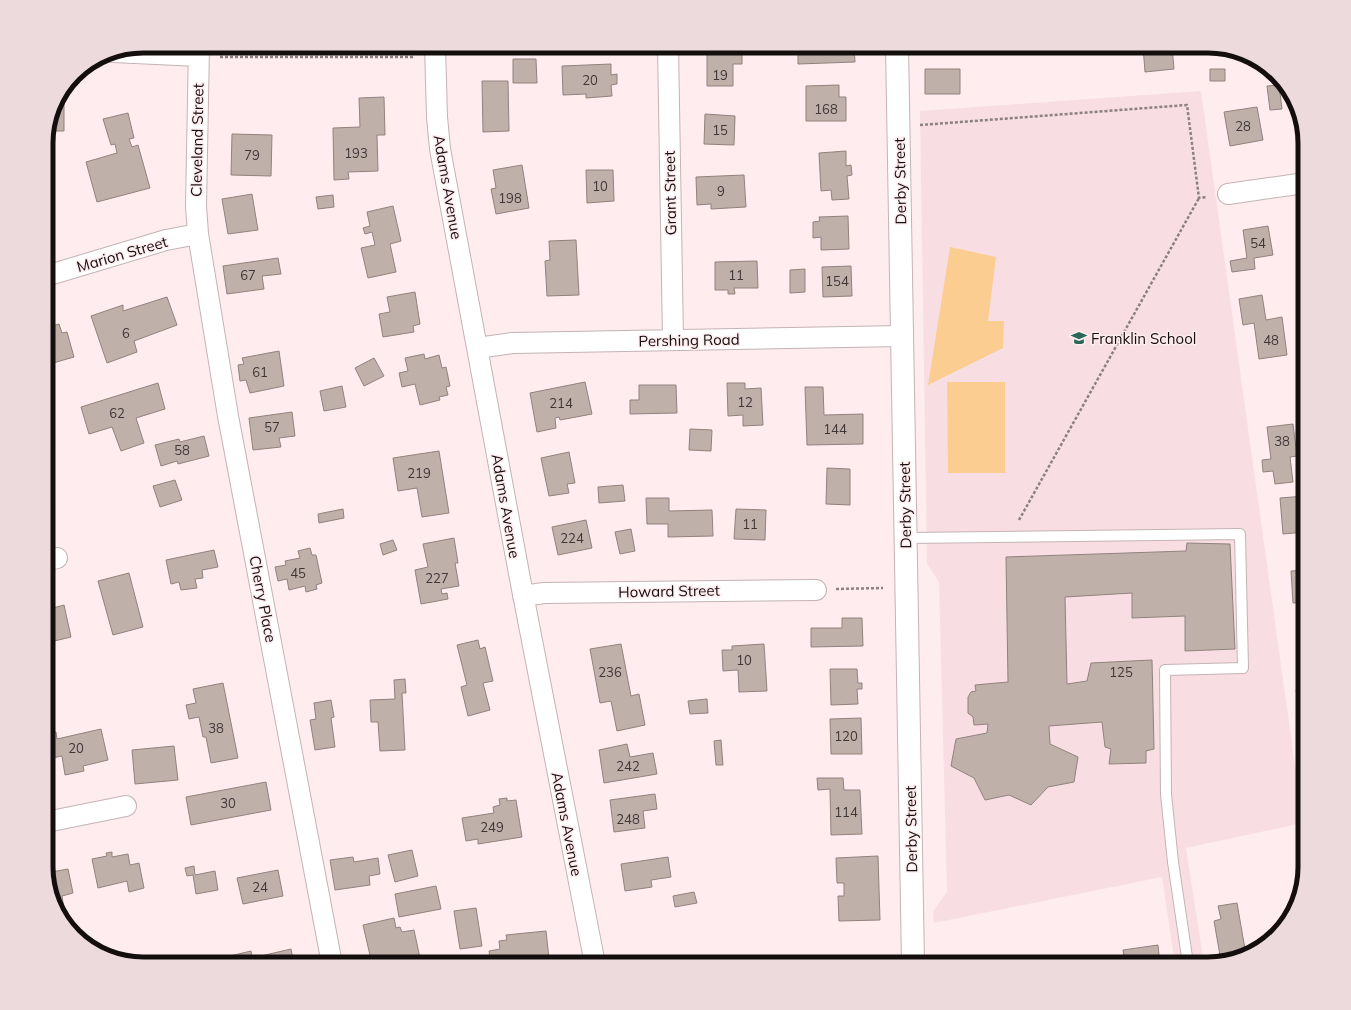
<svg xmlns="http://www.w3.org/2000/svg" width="1351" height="1010" font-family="Mulish,sans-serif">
	<rect width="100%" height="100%" fill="#ffecef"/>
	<path fill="#f8dee3" d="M1201,91L1303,823L1186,848L1204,964H1175L1162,877L934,923L933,911L947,892L939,582L927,564L920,111Z"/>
	<path fill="#fccd91" d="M950,247L996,257L988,321H1004L1003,348L928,385Z
		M947,382H1005V473H948Z"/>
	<path fill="#c0b0aa" stroke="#91827d" d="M707,46H732V54H742V64H733V86H707Z
		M798,46H854L855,62L798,64Z
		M1143,46H1172L1174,69L1145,72Z
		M513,59H536L537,83H513Z
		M611,64V75L617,74V84L611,85L612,96L586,98V94L563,95L562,66Z
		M925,69H960V94H925Z
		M1210,69H1225V81H1210Z
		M482,81H508L509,131L483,132Z
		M839,85V97H846V121H806V86Z
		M1279,85L1282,109L1270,110L1267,86Z
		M384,97L385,135H377L378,171L348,172L349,179L334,180L333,128L360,127L359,98Z
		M55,103H64V131H48Z
		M1257,107L1263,140L1230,146L1224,112Z
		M128,113L134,138L129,139L132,147L138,145L150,188L97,202L86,162L117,153L115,144L111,145L103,119Z
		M705,114L735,116L734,145L704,144Z
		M232,134L272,135L271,176L231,175Z
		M846,151V166L851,165L852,175L847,176L849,199L832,200L831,190L821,191L819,153Z
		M522,165L529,208L496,214L491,189L496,188L493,170Z
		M586,170H613L614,201L587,203Z
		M744,175L746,207L711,209V204L697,205L696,177Z
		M252,194L258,230L228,234L222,199Z
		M333,195L334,207L318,209L316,197Z
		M393,206L401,241L390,244L396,272L368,278L361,248L375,245L372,232L365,234L363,228L370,226L367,212Z
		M848,216L849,249L821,250V237L813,238V222L820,221L819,217Z
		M1268,226L1273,255L1254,258L1255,269L1232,272L1230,261L1247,258L1243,230Z
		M576,240L579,295L547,296L545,261L550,260L549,241Z
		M278,258L281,274L262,276L264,289L227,294L223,266Z
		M757,261L758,288H734L735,294H728V290H715V262Z
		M851,266L852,296L823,297L822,267Z
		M805,269V292L790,293V270Z
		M415,292L420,324L413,326L414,332L383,337L379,314L390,312L387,297Z
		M1262,295L1266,320L1282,317L1287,355L1259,359L1254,323L1243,325L1239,299Z
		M167,297L177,325L134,341L137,352L107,363L91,316L123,305V311Z
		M59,324L62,333L67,332L74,357L46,365V328Z
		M279,351L284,386L250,393L246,380L240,381L238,365L244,364L242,358Z
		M424,354L425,359L439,355L442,368L446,367L450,386L446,387L448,395L439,397L440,400L420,405L415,384L402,387L399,373L408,371L405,358Z
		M374,358L384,376L364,386L355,368Z
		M585,382L592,414L560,420L559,417L555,418L556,428L537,432L530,393Z
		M158,383L165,409L136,418L144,443L121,451L112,427L89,434L81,407Z
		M727,383H745V389L761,388L763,425L743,426V415L728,416Z
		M639,385H676L677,413L630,414V400H639Z
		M342,386L346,407L324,411L320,391Z
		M805,387H823L824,415L863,414V444L807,445Z
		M292,412L295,436L279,438L281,447L253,450L249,418Z
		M1293,424L1297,456L1290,457L1293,482L1275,484L1273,471L1263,472L1262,460L1271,459L1267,427Z
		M690,429L712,430L711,451L689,450Z
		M204,436L209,456L178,464L177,461L161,466L155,445L179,439L180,442Z
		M439,451L449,513L422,517L417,488L398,491L393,458Z
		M569,452L575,483L567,484L569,493L549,496L541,458Z
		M827,468L850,469V505L826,504Z
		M175,480L182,500L160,507L153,486Z
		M623,485L625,501L599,503L598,487Z
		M1305,496V532L1283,534L1280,498Z
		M646,498H669V511L712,510L713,536L668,537V524H647Z
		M343,509L344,518L319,523L318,514Z
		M736,509L766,510L765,540L734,539Z
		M586,520L592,548L558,555L552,527Z
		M631,529L635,551L620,554L615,532Z
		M454,538L458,563H455L459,586L441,589L442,594L447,593L448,599L421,604L415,570L428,567L423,544Z
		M393,540L397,550L383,555L380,544Z
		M1187,543L1230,544L1235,649L1185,651V616L1132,618V593L1065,597L1067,684L1087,681L1091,663L1152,660L1154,749L1146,751V763L1109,764L1111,749L1105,747L1102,722L1049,726L1050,744L1078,757L1074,782L1048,787L1031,805L1009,795L985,800L974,778L951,766L956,739L987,733L988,724L974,725L973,717L968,713V697L971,692L976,691L975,685L1008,682L1006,557L1186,551Z
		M310,548L312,555H316L322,583L316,585L317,589L306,592L305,586L289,590L287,579L278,581L275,567L286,565L285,561L300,558L298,551Z
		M214,550L218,567L202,570L203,578L195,579L197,588L181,590L179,582L171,584L166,560Z
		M1305,570V602L1293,603L1291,571Z
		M129,573L143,627L113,635L98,581Z
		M64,605L71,637L46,643V610Z
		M842,618H862L863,646L811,647V628H842Z
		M478,640L480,649L485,647L493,681L483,683L490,710L468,716L461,687L467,685L457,645Z
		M621,644L631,696L639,694L645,725L617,731L611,701L600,703L590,649Z
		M764,644L767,691L739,692L738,670L723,671L722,650H732V646Z
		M830,669H857L858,683H862V689H857L858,704L831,705Z
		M1305,674V708L1304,700L1298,701L1296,690L1300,689L1298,675Z
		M405,679L406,693H402L405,750L380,751L378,722H371L370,700L395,699L394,680Z
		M223,683L238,758L211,763L206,737H203L199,717L189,719L186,705L196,703L193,689Z
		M707,699L708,713L690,714L688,701Z
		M331,700L334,717L331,718L335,747L315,750L310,720L316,719L314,703Z
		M861,718L862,754H831L830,719Z
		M101,729L108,760L83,766L84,771L65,775L62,756L47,759L46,734L56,732L57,739Z
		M721,740L723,765H716L714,741Z
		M627,744L630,757L653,753L657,774L604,783L599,750Z
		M174,746L178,780L135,784L132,750Z
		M817,778H843L844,790H860L862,834L831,835L830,789L818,790Z
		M266,782L271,810L191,825L186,797Z
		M655,794L657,809L643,811L645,828L614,832L610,800Z
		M507,798V801L516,800L522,837L478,844V839L466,841L462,818L494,813L493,807L500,805L499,799Z
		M412,850L418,876L395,882L388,855Z
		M112,852V857L128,854L130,865L139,863L144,888L129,892L127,881L98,888L92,859L107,856L106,853Z
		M878,856L880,920L839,921L838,896H844V883H837L836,858Z
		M353,857L354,862L378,858L380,874L369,876L370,885L335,890L330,860Z
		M668,857L671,877L651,880L652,887L625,891L621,864Z
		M194,866L195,875L215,871L218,890L196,894L193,875L187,876L185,868Z
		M68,869L73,893L62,896L64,909L57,911L46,873Z
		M278,870L283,896L243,904L237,878Z
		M436,886L441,909L399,917L395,894Z
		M694,892L697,903L675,907L673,896Z
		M1237,903L1246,955L1221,961L1214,921L1221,919L1218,906Z
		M476,908L482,946L460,949L454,911Z
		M394,918L396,928L400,927L402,932L414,930L420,958L403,962V964H372L363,925Z
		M1289,918L1285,926L1273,935L1272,929L1281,928L1279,920Z
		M546,931L549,959L530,961L531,964H491L489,951L500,949L499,941L507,940L506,935Z
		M1158,945L1160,964H1125L1123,950Z
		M291,949L294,964H195L194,961L213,957V960L251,951L252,958Z
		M1107,956L1108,964H1071L1070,960Z"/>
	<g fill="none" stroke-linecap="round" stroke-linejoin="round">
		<defs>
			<path id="lane" d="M906,538L1240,534L1243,668L1165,670L1166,794L1173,862L1188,964"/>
			<path id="street" d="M199,46L196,206L198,234L228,416L332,964
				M435,46L437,117L440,149L521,584L595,964
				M668,46L673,340
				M113,52L199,56
				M1228,194L1305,183
				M46,276L166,240L198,234
				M477,348L513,343L902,336
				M46,561L57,558
				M523,596L544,593L816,590
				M46,822L126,806"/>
			<path id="secondary" d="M897,46L913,964"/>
		</defs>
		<use href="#lane" stroke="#c4b3b5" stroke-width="12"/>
		<use href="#street" stroke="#c4b3b5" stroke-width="22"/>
		<use href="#secondary" stroke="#c4b3b5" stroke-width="24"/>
		<path stroke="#8d8082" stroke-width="2.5" stroke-dasharray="3 2" stroke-linecap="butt" d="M220,57H415
			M920,125L1187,105L1199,198L1207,197
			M1019,520L1199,198
			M836,589L883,588"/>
		<use href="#lane" stroke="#fff" stroke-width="10"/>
		<use href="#street" stroke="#fff" stroke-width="20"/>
		<use href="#secondary" stroke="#fff" stroke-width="22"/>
	</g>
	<defs>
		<symbol id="school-bare" viewBox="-9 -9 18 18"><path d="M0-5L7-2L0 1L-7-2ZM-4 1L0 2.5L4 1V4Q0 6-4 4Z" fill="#286856" stroke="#ffecef" stroke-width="2.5" paint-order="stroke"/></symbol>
	</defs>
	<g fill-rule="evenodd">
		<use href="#school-bare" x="1068" y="327" width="22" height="22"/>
	</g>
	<g text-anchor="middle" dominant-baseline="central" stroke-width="3" stroke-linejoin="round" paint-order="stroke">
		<g font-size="13" fill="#3f3636">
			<text x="720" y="75">19</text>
			<text x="590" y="80">20</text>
			<text x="826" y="109">168</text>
			<text x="1243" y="126">28</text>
			<text x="720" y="130">15</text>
			<text x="356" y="153">193</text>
			<text x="252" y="155">79</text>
			<text x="600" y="186">10</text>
			<text x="721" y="191">9</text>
			<text x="510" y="198">198</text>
			<text x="1258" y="243">54</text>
			<text x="248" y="275">67</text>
			<text x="736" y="275">11</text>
			<text x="837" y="281">154</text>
			<text x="126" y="333">6</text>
			<text x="1271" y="340">48</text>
			<text x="260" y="372">61</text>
			<text x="745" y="402">12</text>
			<text x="561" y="403">214</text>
			<text x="117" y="413">62</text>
			<text x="272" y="427">57</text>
			<text x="835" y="429">144</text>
			<text x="1282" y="441">38</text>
			<text x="182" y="450">58</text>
			<text x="419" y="473">219</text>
			<text x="750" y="524">11</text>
			<text x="572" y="538">224</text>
			<text x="298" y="573">45</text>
			<text x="437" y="578">227</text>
			<text x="744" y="660">10</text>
			<text x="610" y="672">236</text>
			<text x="1121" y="672">125</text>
			<text x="216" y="728">38</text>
			<text x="846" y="736">120</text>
			<text x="76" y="748">20</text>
			<text x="628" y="766">242</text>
			<text x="228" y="803">30</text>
			<text x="846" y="812">114</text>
			<text x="628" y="819">248</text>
			<text x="492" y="827">249</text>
			<text x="260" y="887">24</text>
		</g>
		<g font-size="15" fill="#140e0f" stroke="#ffecef">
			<text transform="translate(197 140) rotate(-89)">Cleveland Street</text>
			<text transform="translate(900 181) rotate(-91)">Derby Street</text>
			<text transform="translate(448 187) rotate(80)">Adams Avenue</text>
			<text transform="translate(670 193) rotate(-91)">Grant Street</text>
			<text transform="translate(122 254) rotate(-16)">Marion Street</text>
			<text transform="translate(689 340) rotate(-1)">Pershing Road</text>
			<text transform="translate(905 505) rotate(-91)">Derby Street</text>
			<text transform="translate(506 506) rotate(80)">Adams Avenue</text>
			<text transform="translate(669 591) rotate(-1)">Howard Street</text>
			<text transform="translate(263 599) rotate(79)">Cherry Place</text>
			<text transform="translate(567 824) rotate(79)">Adams Avenue</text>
			<text transform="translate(911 829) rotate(-91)">Derby Street</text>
		</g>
		<g font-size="15" fill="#140e0f" stroke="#ffecef" text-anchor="start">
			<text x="1091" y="338">Franklin School</text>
		</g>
	</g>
	<path d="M0 0H1351V1010H0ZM143 53H1208A90 90 0 0 1 1298 143V867A90 90 0 0 1 1208 957H143A90 90 0 0 1 53 867V143A90 90 0 0 1 143 53Z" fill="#ecdadd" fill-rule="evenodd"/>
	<path fill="none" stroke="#140e0f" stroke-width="5" d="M143 53H1208A90 90 0 0 1 1298 143V867A90 90 0 0 1 1208 957H143A90 90 0 0 1 53 867V143A90 90 0 0 1 143 53Z"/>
</svg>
